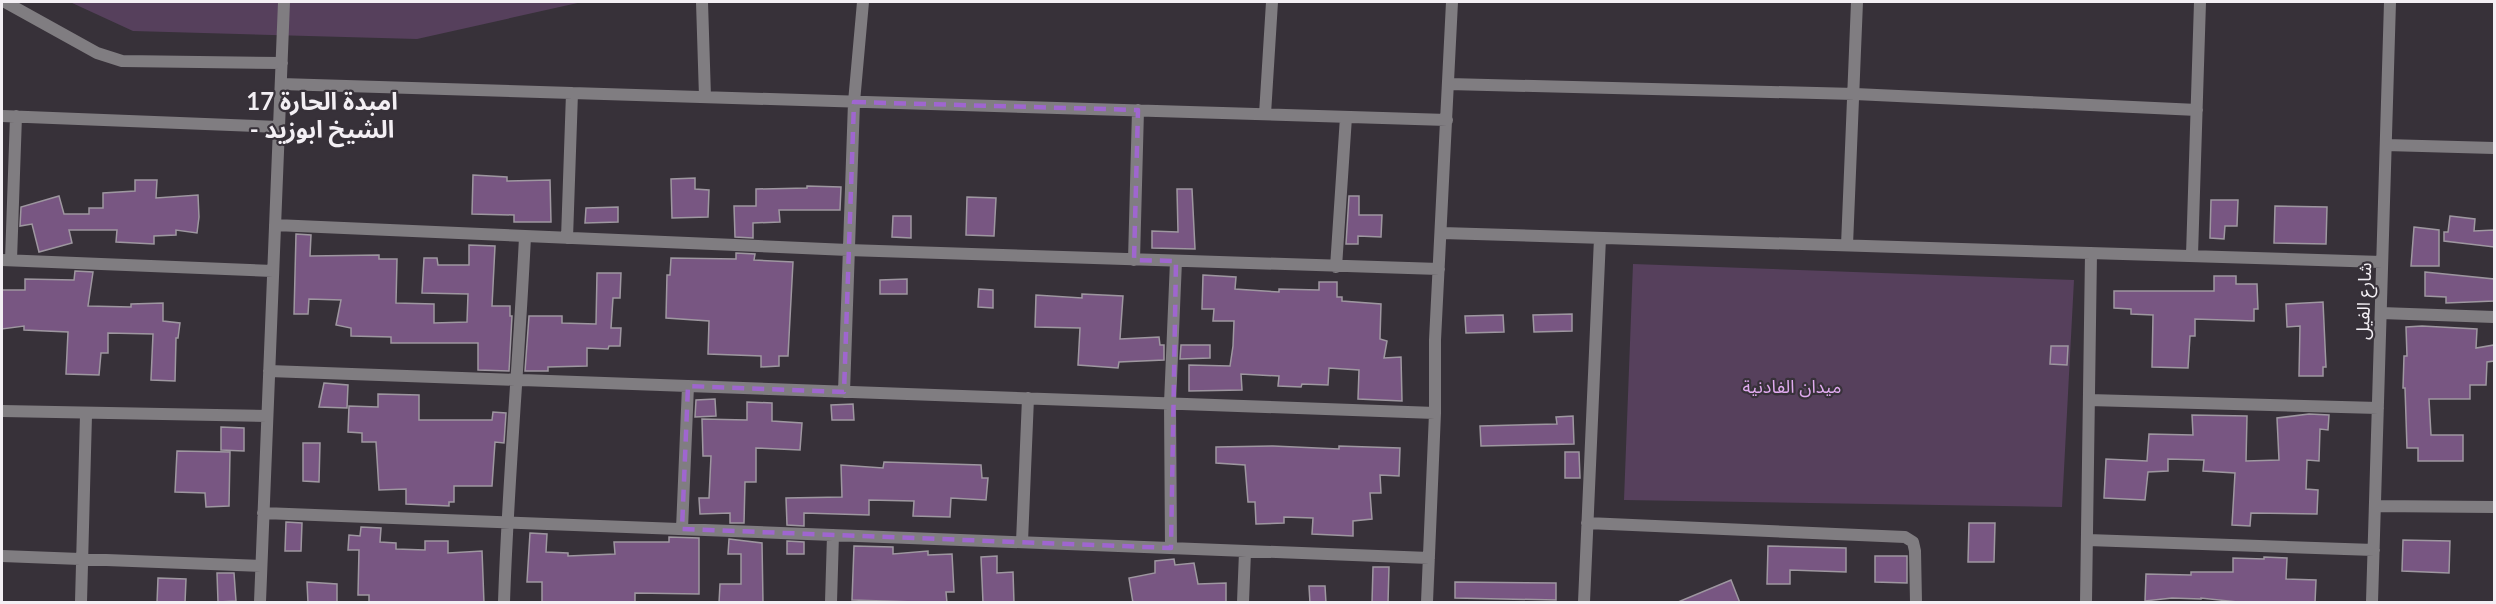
<svg xmlns="http://www.w3.org/2000/svg" width="2496" height="604" font-family="Lato,'Noto Sans Arabic',sans-serif">
	<rect width="100%" height="100%" fill="#373139"/>
	<path fill="#56405c" d="M70,2H582L417,39L133,31Z
		M1633,264L2074,280L2062,507L1624,500Z"/>
	<path fill="#785682" stroke="#9e97a0" stroke-width="1.5" d="M473,175L507,177V181L550,180L551,222H514V215L472,214Z
		M695,178V189L709,190L708,217L672,218L671,179Z
		M135,180H157L156,198L198,195L199,217L197,233L176,230V235L154,236V244L116,242L117,230H69L72,243L39,252L32,224L20,226L21,207L59,196L64,214H89V208H103V193L135,191Z
		M807,186L841,187L840,210H779L780,222L753,223V238L735,237L734,206H756V189L807,188Z
		M1177,189H1192L1195,249L1152,248V231L1178,232Z
		M1349,196H1359V215H1382L1381,237L1358,236V244H1346Z
		M967,197L996,198L994,236L966,235Z
		M2211,200H2238L2237,226H2225L2224,239L2210,238Z
		M2275,206L2327,207L2326,244L2274,243Z
		M618,207V222L585,223L586,208Z
		M893,216H911V238L892,237Z
		M2450,216L2475,219L2474,231L2494,230V247L2444,241V232H2448Z
		M2414,227L2439,230V266H2411Z
		M296,234L311,235L310,256L379,255V259H397L396,303L434,304V323L467,322L468,294L422,293L424,258H437L438,265H469V245L495,246L492,306H510V316H512L509,371L478,370V343H391V337L351,336V328L336,325L341,300L309,299L308,314H294Z
		M736,253L755,254L754,260L793,262L788,356H779V366L761,367V356L708,354L709,321L666,318L667,275H670L671,258L736,259Z
		M75,271L93,272L88,306L131,307V304L163,303V321L180,323L178,338H176L175,381L151,380L153,334L108,333V353H101L99,375L66,374L68,332L24,330V326L2,329V290H25V279L74,280Z
		M2425,272L2494,279V301L2446,303V297L2425,296Z
		M597,273H621L620,298H613L611,328H621L620,346H609L608,349L587,348V366L548,367V371H525L529,316H562V323L596,324Z
		M1203,275L1236,277L1235,289L1279,292V289L1319,290V282H1337V297H1342V301L1381,304L1380,339L1387,341L1384,358L1401,357L1402,401L1358,399L1359,370L1329,368L1328,385L1302,384L1301,387L1278,386L1279,376L1241,374L1242,390L1189,391V365L1230,366L1233,346L1234,321H1213L1214,309H1202Z
		M2214,276H2236V284H2257L2258,309H2254V321L2195,319V336H2190L2188,368L2152,367L2153,315L2131,314V309L2114,308V291H2214Z
		M907,279V294H880V280Z
		M979,289L993,290V308L978,307Z
		M1082,294L1123,296L1120,339L1159,337L1160,345H1164V360L1119,362L1118,368L1078,365L1080,328L1035,327L1036,295L1082,298Z
		M2323,302L2326,367H2323V376H2299L2300,326L2287,327L2286,304Z
		M1572,314V331L1534,332L1533,315Z
		M1503,315L1504,332L1466,333L1465,316Z
		M2422,326L2477,329L2476,348L2494,345V361L2487,362L2486,385H2470V399H2429L2431,435H2463V461H2418V448H2407L2405,388H2403L2404,356H2407L2406,327Z
		M1181,345H1210V358L1180,359Z
		M2051,346H2068L2067,365L2050,364Z
		M324,383L348,385L347,408L319,407Z
		M378,394L419,395V420H492L493,412L506,413L504,443L495,442L492,486H454V502H449V506L406,504V489L379,490L376,442H362V433L348,432L349,406L378,407Z
		M715,399L716,416L695,417L696,400Z
		M747,402L772,403V421L802,423L800,450L756,448V482H745L744,523H730V513L700,514L699,498H709L711,456H703L702,419L747,420Z
		M853,404L854,420H832L831,405Z
		M2309,414L2329,415L2328,430L2320,429L2319,461L2307,460L2306,489L2318,490L2317,514L2251,513L2250,526L2232,525L2235,473L2203,471L2204,460L2168,459V471L2148,472L2145,500L2104,498L2106,459L2147,461L2149,434L2193,435L2192,415L2247,416L2246,461L2279,460L2277,418Z
		M1573,416L1574,444L1481,446L1480,426L1557,424L1556,417Z
		M221,427L244,428V451L221,450Z
		M303,443H320L319,482L303,481Z
		M1273,446L1339,449V446L1400,448L1399,476L1380,475L1381,493H1370L1372,519L1353,521V536L1312,534L1313,518L1284,517V523L1256,524L1255,502H1248L1245,465L1216,463V447Z
		M177,451L230,452L229,506L206,507L205,493L175,492Z
		M1565,452H1579L1580,478H1565Z
		M884,462L981,465L982,478H988L986,500L951,498L950,517L913,516L914,501L869,500V515L804,513V526L787,525L786,498L842,497L841,465L883,468Z
		M286,522L302,523L301,551H285Z
		M1969,523H1995L1994,562H1968Z
		M361,527L381,528L380,542L396,543V549L425,550V541H448V553L482,551L484,603H369V595H358L359,550H348L349,535L360,536Z
		M530,533L547,534L546,552L568,553V556L615,554L614,542H669V537L699,538V594L635,593V603H542V582H527Z
		M729,539L762,543L763,603H719L720,584H741V554H728Z
		M2403,540L2450,541L2449,573L2402,571Z
		M787,541L804,542V554H787Z
		M854,546L893,547V554L928,551V555L952,554L954,592H946L947,603L852,600Z
		M1768,546L1846,548V572L1790,570V584H1767Z
		M997,556V573L1013,572L1014,603H983L981,557Z
		M1875,556H1907V583L1875,582Z
		M2264,557L2287,558L2286,579L2316,580L2315,603H2247L2201,598V599L2172,598L2145,601L2146,574L2191,575V572H2233V558L2264,559Z
		M1174,559L1175,565L1194,563L1198,584L1226,583V602L1133,603L1129,578L1155,573V561Z
		M1373,567H1389L1388,603H1372Z
		M217,573H234L236,601L218,602Z
		M158,578L186,579L185,603H157Z
		M1731,580L1740,603H1678V602Z
		M307,582L337,584V603H308Z
		M1455,582L1556,583V600L1455,598Z
		M1309,586H1325L1326,603H1310Z"/>
	<g fill="none" stroke-linecap="round" stroke-linejoin="round">
		<path stroke="#807d81" stroke-width="12" d="M5,2L97,53L122,61L282,63
			M702,2L705,97
			M281,84L1447,120
			M1449,84L1855,94L2197,110
			M1265,114L1272,2
			M2,116L279,127
			M2386,145L2494,148
			M275,225L848,250L1439,269
			M1442,233L2382,262
			M567,238L572,93
			M1847,245L1857,2
			M2192,255L2200,2
			M2,260L273,271
			M11,260L16,116
			M1134,260L1138,110
			M1336,267L1346,117
			M2381,313L2494,317
			M269,371L1435,413
			M844,392L854,102L863,2
			M2089,400L2378,408
			M2,411L267,416
			M2375,506L2494,507
			M263,513L1429,558
			M1587,523L1905,537L1913,542L1915,551L1916,602
			M682,529L688,386
			M2088,540L2374,550
			M1022,542L1028,398
			M1171,548L1170,403L1176,261
			M2,556L261,566
			M81,602L86,415
			M260,602L284,2
			M504,602C508,481 519,359 525,237
			M831,602L833,535
			M1243,602L1245,552
			M1427,602L1435,413V340L1452,2
			M1584,602L1600,238
			M2086,602L2091,253
			M2372,602L2390,2"/>
	</g>
	<path fill="none" stroke="#9f66cf" stroke-width="4.5" stroke-dasharray="12 8" stroke-linejoin="round" d="M854,102L1138,110L1134,260L1176,261L1171,548L682,529L688,386L844,392Z"/>
	<g text-anchor="middle" dominant-baseline="central" stroke-width="4.5" stroke-linejoin="round" paint-order="stroke">
		<g font-size="18" fill="#f3eff4" stroke="#373139">
			<text transform="translate(2363 301) rotate(-88)">شارع الفيل</text>
		</g>
		<g font-size="18" fill="#e0abef" stroke="#373139">
			<text x="1792" y="386">ميدان الفادنية</text>
		</g>
		<g font-size="24" font-weight="bold" fill="#f3eff4" stroke="#373139">
			<text x="322" y="100">امبدة الحارة 17<tspan x="322" dy="28">- الشيخ ابوزيد</tspan></text>
		</g>
	</g>
	<rect width="2496" height="604" fill="none" stroke="#f3eff4" stroke-width="6"/>
</svg>
